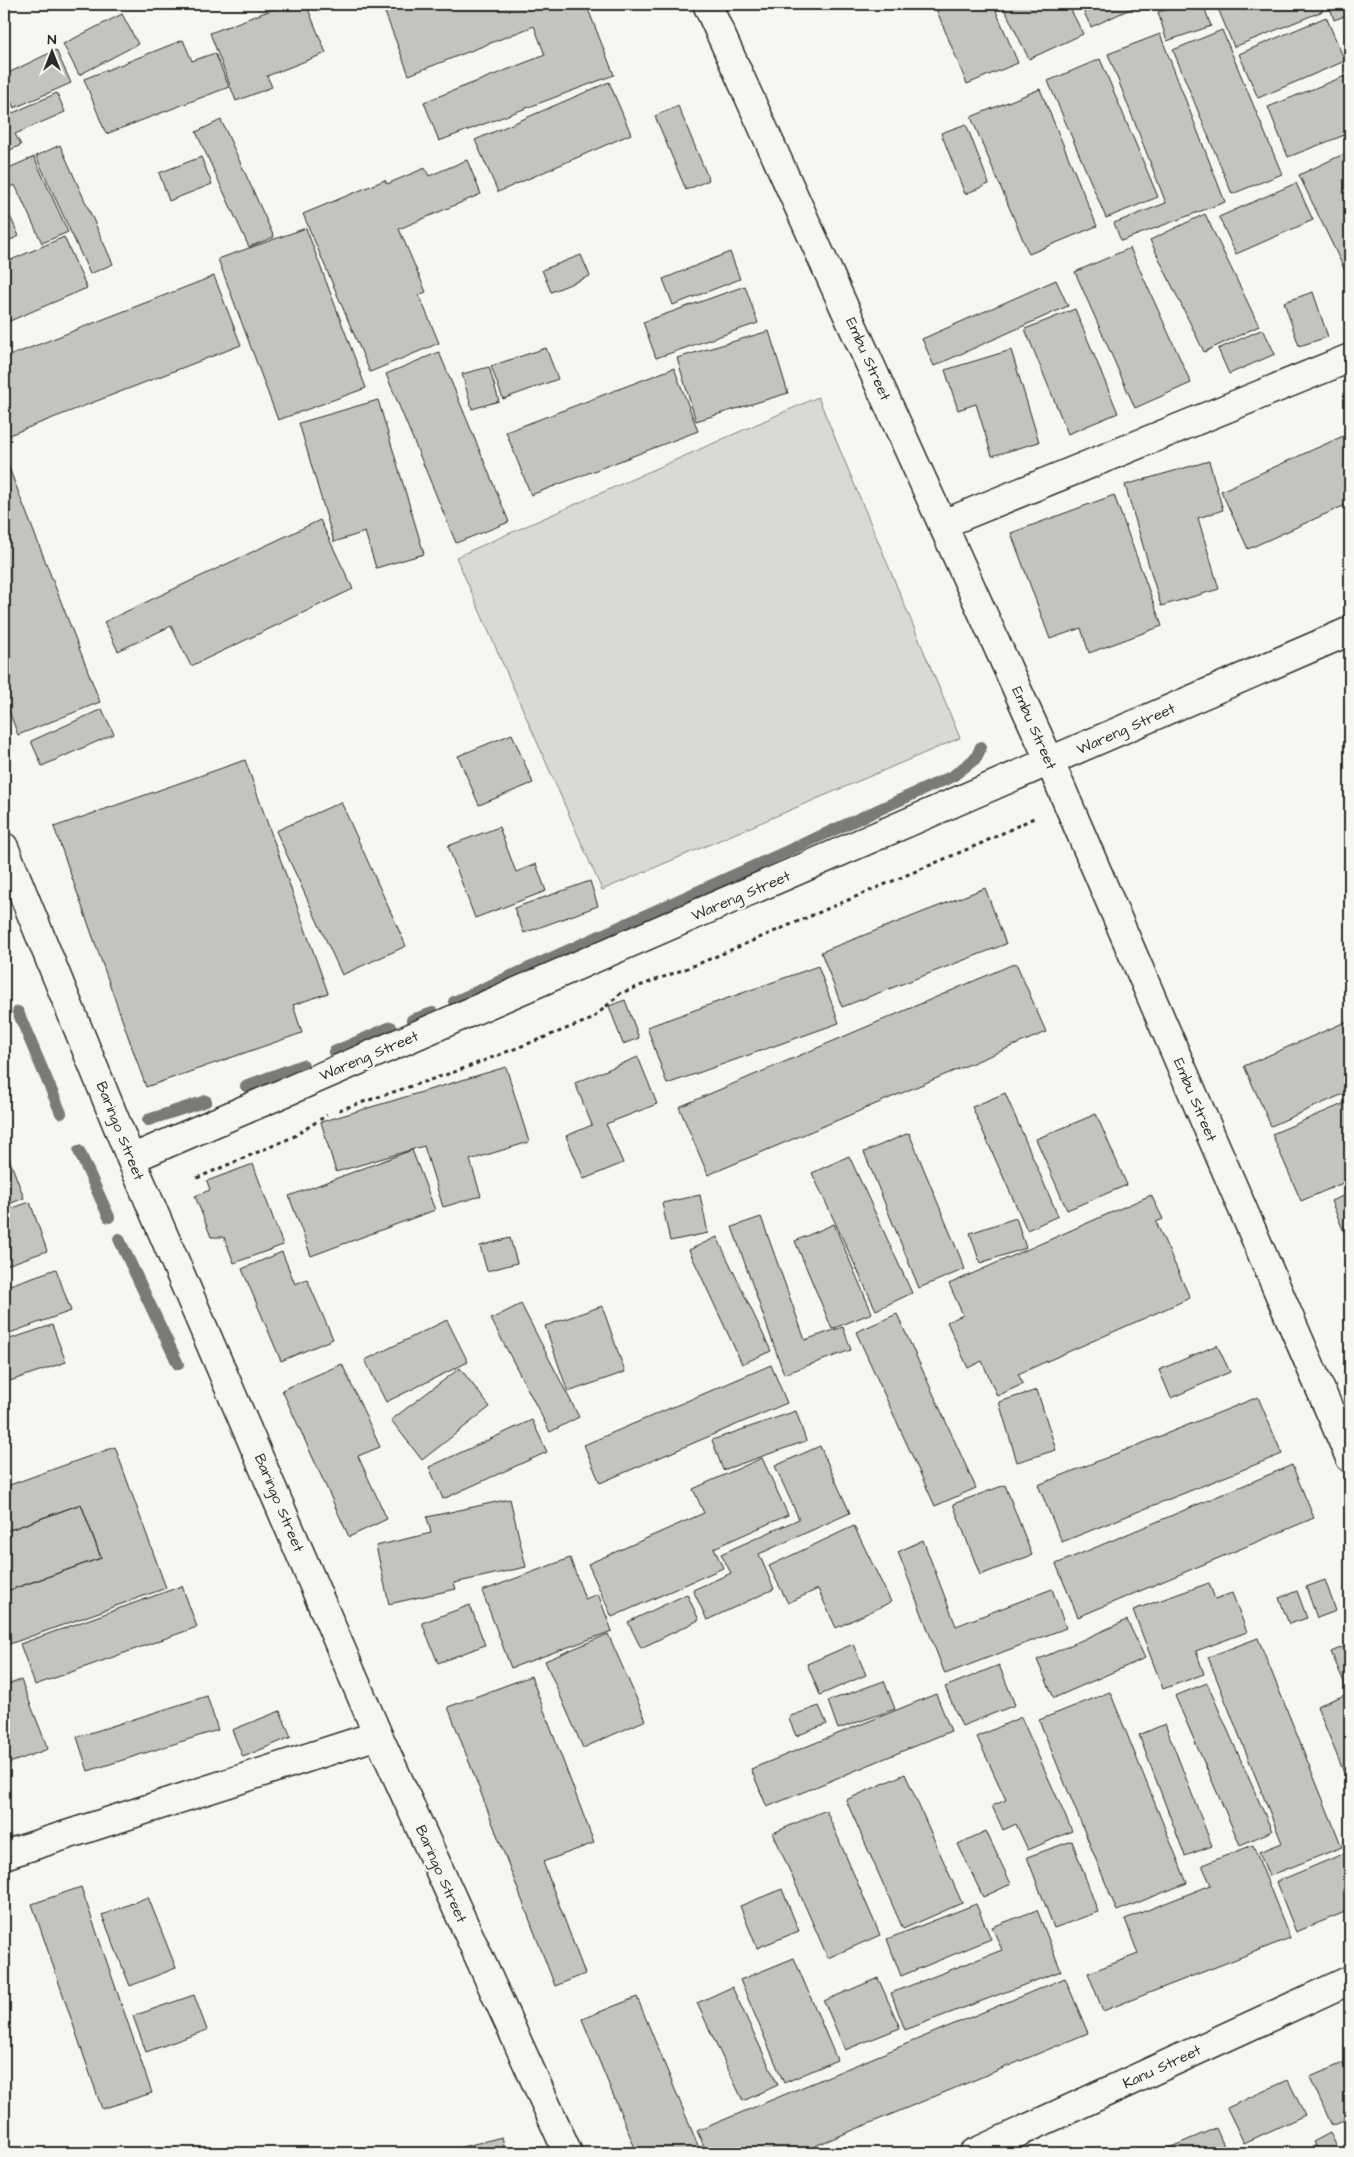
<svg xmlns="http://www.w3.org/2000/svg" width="1354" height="2157" font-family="'Architects Daughter',sans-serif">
	<rect width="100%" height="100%" fill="#f6f6f2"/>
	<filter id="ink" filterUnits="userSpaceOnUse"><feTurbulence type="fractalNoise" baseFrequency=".02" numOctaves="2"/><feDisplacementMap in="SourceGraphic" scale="10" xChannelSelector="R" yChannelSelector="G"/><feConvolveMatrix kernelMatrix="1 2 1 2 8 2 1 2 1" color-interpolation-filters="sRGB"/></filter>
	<g filter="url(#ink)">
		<path fill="#d9d9d5" stroke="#828280" d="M818,397L960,738L602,890L456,557Z"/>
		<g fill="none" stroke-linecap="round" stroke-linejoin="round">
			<path stroke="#7a7a78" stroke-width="12" d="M454,1002L953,776L976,758L981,747
				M18,1012L61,1113
				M412,1020L433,1013
				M334,1052L391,1027
				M246,1086L303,1065
				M148,1120L206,1101
				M79,1151L109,1217
				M119,1239L178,1364"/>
		</g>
		<path fill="#c3c3c0" stroke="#2b2b2b" d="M287,4H306L326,53L267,76L272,87L236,101L210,33Z
			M401,4H586L614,75L439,141L424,102L545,55L534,26L409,75L384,10Z
			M934,4H993L1018,63L967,84Z
			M1002,4H1068L1083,34L1029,59Z
			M1080,4H1138L1139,5L1091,27Z
			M1184,4H1203L1211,26L1167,41L1158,12Z
			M1223,4H1320L1323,11L1234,47L1217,6Z
			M1329,4H1350V14L1334,20Z
			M122,14L138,44L79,75L63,44Z
			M1326,17L1345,61L1258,98L1239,54Z
			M1222,30L1282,174L1232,194L1173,50Z
			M1160,34L1225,202L1121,241L1114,223L1166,203L1108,54Z
			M183,40L192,61L215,53L229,87L106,134L84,79Z
			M56,50L71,83L14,108L4,86V75Z
			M1100,59L1158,197L1106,218L1048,81Z
			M1350,74V133L1288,157L1268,107Z
			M609,82L631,134L498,192L475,140Z
			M1040,89L1097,226L1029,254L971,117Z
			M57,93L65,112L15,134L21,145L4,153V117Z
			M678,106L709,180L686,190L655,116Z
			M221,120L274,237L249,247L196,132Z
			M966,124L989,184L965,194L941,133Z
			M60,145L113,264L90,274L36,156Z
			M1350,151V281L1299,175Z
			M34,157L68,232L42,243L15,185L4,190V170Z
			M201,157L212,184L169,201L159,173Z
			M467,160L481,194L399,229L426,292L419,295L439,343L370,372L303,214L385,180L387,184L425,168L429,176Z
			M1296,183L1313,220L1236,254L1219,217Z
			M4,203L19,236L4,243Z
			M1205,214L1259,326L1204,352L1150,240Z
			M306,228L366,388L278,420L218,259Z
			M64,237L87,288L5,323L4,263Z
			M1130,248L1191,383L1135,408L1075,272Z
			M730,252L740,279L673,305L663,279Z
			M581,255L590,276L551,292L542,270Z
			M214,276L241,345L4,437V358Z
			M1056,280L1068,306L934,366L922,339Z
			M745,286L758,323L656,358L643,322Z
			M1313,292L1328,337L1299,346L1284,302Z
			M1075,309L1118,413L1068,434L1025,329Z
			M1263,329L1275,354L1229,374L1218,349Z
			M769,331L788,393L696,421L677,358Z
			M546,348L558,379L503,399L491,366Z
			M1011,350L1039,442L992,456L976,404L958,410L945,370Z
			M439,352L509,522L456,543L386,374Z
			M489,367L499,401L472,409L462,374Z
			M674,368L698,431L531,495L506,432Z
			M378,400L424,554L376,568L365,532L334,542L299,423Z
			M1350,433V503L1248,549L1221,491Z
			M4,455L100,702L18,735L4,698Z
			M1209,461L1223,510L1198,518L1219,589L1161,606L1125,485Z
			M1114,495L1162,626L1089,653L1081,628L1050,639L1011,533Z
			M320,520L353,589L191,666L171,626L118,651L104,622Z
			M102,709L114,734L42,766L31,741Z
			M512,734L533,783L479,805L458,756Z
			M245,760L328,993L293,1005L302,1033L146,1087L54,827Z
			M341,802L406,946L342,975L276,831Z
			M499,827L516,872L536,864L546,891L475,918L448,846Z
			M590,881L598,906L524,933L514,908Z
			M985,888L1006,944L842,1007L821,952Z
			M1016,963L1046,1032L708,1175L679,1107Z
			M818,966L839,1023L667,1084L647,1027Z
			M625,1000L639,1038L623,1044L609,1006Z
			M1350,1020V1091L1271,1126L1244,1066Z
			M638,1057L657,1104L606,1124L623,1163L584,1179L566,1136L592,1125L575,1083Z
			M506,1067L529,1142L470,1160L481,1196L443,1207L424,1146L336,1172L321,1122Z
			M1005,1093L1058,1216L1027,1230L972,1107Z
			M1350,1101V1180L1301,1201L1272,1134Z
			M1096,1114L1127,1185L1067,1210L1036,1139Z
			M909,1133L965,1269L919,1288L864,1152Z
			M4,1145L24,1198L4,1206Z
			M412,1150L435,1210L311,1256L289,1196Z
			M849,1156L912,1293L876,1310L812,1173Z
			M253,1164L283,1245L234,1263L224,1237H211L195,1196L210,1190L207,1181Z
			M1350,1193V1246L1331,1201Z
			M700,1195L708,1233L670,1241L662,1203Z
			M1151,1195L1163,1219L1156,1222L1190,1298L1018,1374L1023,1384L997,1396L982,1361L968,1368L947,1322L963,1315L949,1284Z
			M30,1202L47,1251L4,1266V1211Z
			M761,1217L805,1340L843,1327L851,1350L784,1374L732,1227Z
			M1016,1218L1026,1248L980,1263L970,1233Z
			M834,1224L872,1313L832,1329L795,1241Z
			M717,1237L771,1351L742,1364L689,1250Z
			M510,1238L517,1263L487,1271L480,1246Z
			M282,1252L295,1284L307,1279L333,1339L281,1361L242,1269Z
			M56,1269L71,1311L4,1335V1287Z
			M521,1304L579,1417L550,1432L491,1319Z
			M602,1306L625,1372L568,1392L545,1326Z
			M897,1314L976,1488L935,1506L856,1332Z
			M447,1320L468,1362L386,1402L365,1360Z
			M52,1325L66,1362L4,1383V1341Z
			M1217,1345L1230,1372L1171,1398L1159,1370Z
			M342,1364L380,1447L358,1456L387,1519L349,1537L282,1390Z
			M771,1365L787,1403L600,1483L584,1445Z
			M460,1368L490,1407L422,1460L391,1420Z
			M1037,1390L1056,1450L1017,1462L999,1402Z
			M1258,1397L1282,1454L1062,1542L1038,1485Z
			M796,1411L806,1441L723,1470L712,1440Z
			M532,1420L547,1452L443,1499L429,1467Z
			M820,1446L850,1513L759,1554L774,1589L707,1620L693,1590L731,1573L721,1554L799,1519L775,1466Z
			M115,1447L166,1588L4,1646V1592L101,1558L81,1504L4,1532V1487Z
			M762,1458L788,1515L714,1548L723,1568L612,1617L588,1564L704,1513L693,1489Z
			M1292,1465L1314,1518L1078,1617L1056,1564Z
			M1005,1485L1032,1555L980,1575L953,1504Z
			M510,1499L526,1567L454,1583L456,1589L389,1604L376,1546L431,1533L427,1517Z
			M81,1504L101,1558L4,1592V1532Z
			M854,1526L891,1602L836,1628L818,1589L788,1603L769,1566Z
			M923,1540L956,1626L1052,1589L1066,1628L945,1674L898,1552Z
			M570,1558L585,1599L598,1594L612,1631L511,1668L482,1591Z
			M1325,1580L1336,1611L1317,1618L1306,1587Z
			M1209,1583L1215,1599L1232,1593L1247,1632L1196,1651L1204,1674L1163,1689L1133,1610Z
			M182,1586L197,1627L35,1685L20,1644Z
			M1297,1591L1307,1618L1289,1624L1279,1598Z
			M687,1594L699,1620L641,1648L628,1622Z
			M470,1605L485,1645L438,1663L422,1623Z
			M1127,1620L1145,1658L1054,1698L1037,1660Z
			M608,1634L646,1720L583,1748L545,1661Z
			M1258,1638L1342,1847L1269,1876L1259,1852L1282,1843L1208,1657Z
			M853,1644L866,1675L820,1695L807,1664Z
			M1350,1644V1687L1347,1689L1331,1652Z
			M999,1665L1015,1705L962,1726L945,1687Z
			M531,1676L594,1843L543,1862L585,1974L555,1986L448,1707Z
			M21,1680L48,1749L4,1765V1686Z
			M884,1681L895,1709L838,1729L828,1701Z
			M1207,1683L1272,1831L1240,1845L1175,1696Z
			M1110,1692L1187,1883L1117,1911L1039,1720Z
			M1350,1693V1771L1344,1773L1317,1706Z
			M936,1694L951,1731L767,1807L751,1769Z
			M207,1696L218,1730L88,1771L77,1737Z
			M819,1706L827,1724L796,1736L788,1717Z
			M280,1711L291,1737L243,1757L232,1730Z
			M1021,1717L1072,1831L1028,1850L1016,1824L1003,1830L992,1806L1006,1800L977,1737Z
			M1165,1724L1212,1846L1185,1856L1139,1735Z
			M905,1774L962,1903L903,1929L846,1800Z
			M826,1810L880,1935L828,1958L773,1833Z
			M986,1831L1011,1884L983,1897L958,1844Z
			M1072,1841L1098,1912L1054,1928L1027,1857Z
			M1253,1845L1290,1938L1103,2011L1088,1973L1138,1954L1125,1919L1211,1885L1202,1865Z
			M1350,1851V1910L1296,1932L1276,1882Z
			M81,1887L152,2093L102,2109L32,1904Z
			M782,1889L799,1931L757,1948L740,1906Z
			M148,1897L176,1968L130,1986L102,1915Z
			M976,1904L991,1939L901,1976L887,1939Z
			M1037,1910L1061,1971L905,2030L891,1993L1002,1950L992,1927Z
			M794,1958L837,2060L784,2083L740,1980Z
			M878,1978L900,2028L845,2050L824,2001Z
			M1065,1978L1088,2033L798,2153H707L697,2131Z
			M732,1987L778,2085L743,2101L697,2003Z
			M194,1995L207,2030L146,2052L133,2016Z
			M637,1997L701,2153H637L582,2019Z
			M1350,2060V2118L1332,2126L1310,2077Z
			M1288,2080L1305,2115L1244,2143L1227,2108Z
			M1216,2128L1227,2153H1157Z
			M1330,2133L1340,2153H1319L1313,2142Z
			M502,2137L506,2153H451L450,2150Z"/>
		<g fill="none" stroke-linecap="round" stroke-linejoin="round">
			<defs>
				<path id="minor" d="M707,4L1050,762L1350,1458
					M943,524L1350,358
					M4,847L131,1159L378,1735L568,2153
					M131,1159L1350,631
					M4,1855L378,1735
					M974,2153L1350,1980"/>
			</defs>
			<use href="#minor" stroke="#2b2b2b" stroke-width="31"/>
			<path stroke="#2b2b2b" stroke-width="3" stroke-dasharray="4 4" stroke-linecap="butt" d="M339,1110L457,1071L592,1019L621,993L698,964L982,843L1036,817
				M197,1178L293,1137L327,1115"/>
			<use href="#minor" stroke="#f6f6f2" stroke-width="28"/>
		</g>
	</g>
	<g text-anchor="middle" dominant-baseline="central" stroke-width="4.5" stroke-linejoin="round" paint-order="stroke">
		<g font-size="15" fill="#2b2b2b" stroke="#f6f6f2">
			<text transform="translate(868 359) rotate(66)">Embu Street</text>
			<text transform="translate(1034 728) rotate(66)">Embu Street</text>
			<text transform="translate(1126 729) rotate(-24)">Wareng Street</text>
			<text transform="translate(741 896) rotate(-23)">Wareng Street</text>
			<text transform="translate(369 1056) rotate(-23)">Wareng Street</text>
			<text transform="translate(1195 1100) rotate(67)">Embu Street</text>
			<text transform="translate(120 1131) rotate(68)">Baringo Street</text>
			<text transform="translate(279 1503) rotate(67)">Baringo Street</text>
			<text transform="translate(441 1874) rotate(66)">Baringo Street</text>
			<text transform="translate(1162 2067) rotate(-25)">Kanu Street</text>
		</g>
	</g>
	<rect width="1354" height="2157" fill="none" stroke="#f6f6f2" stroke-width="20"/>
	<rect x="10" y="10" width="1334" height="2137" fill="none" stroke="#2b2b2b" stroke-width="2" filter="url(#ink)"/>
	<g transform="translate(52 52)" stroke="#f6f6f2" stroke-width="4" paint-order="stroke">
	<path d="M0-4L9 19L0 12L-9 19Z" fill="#2b2b2b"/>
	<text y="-8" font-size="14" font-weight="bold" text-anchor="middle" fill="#2b2b2b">N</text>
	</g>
</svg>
